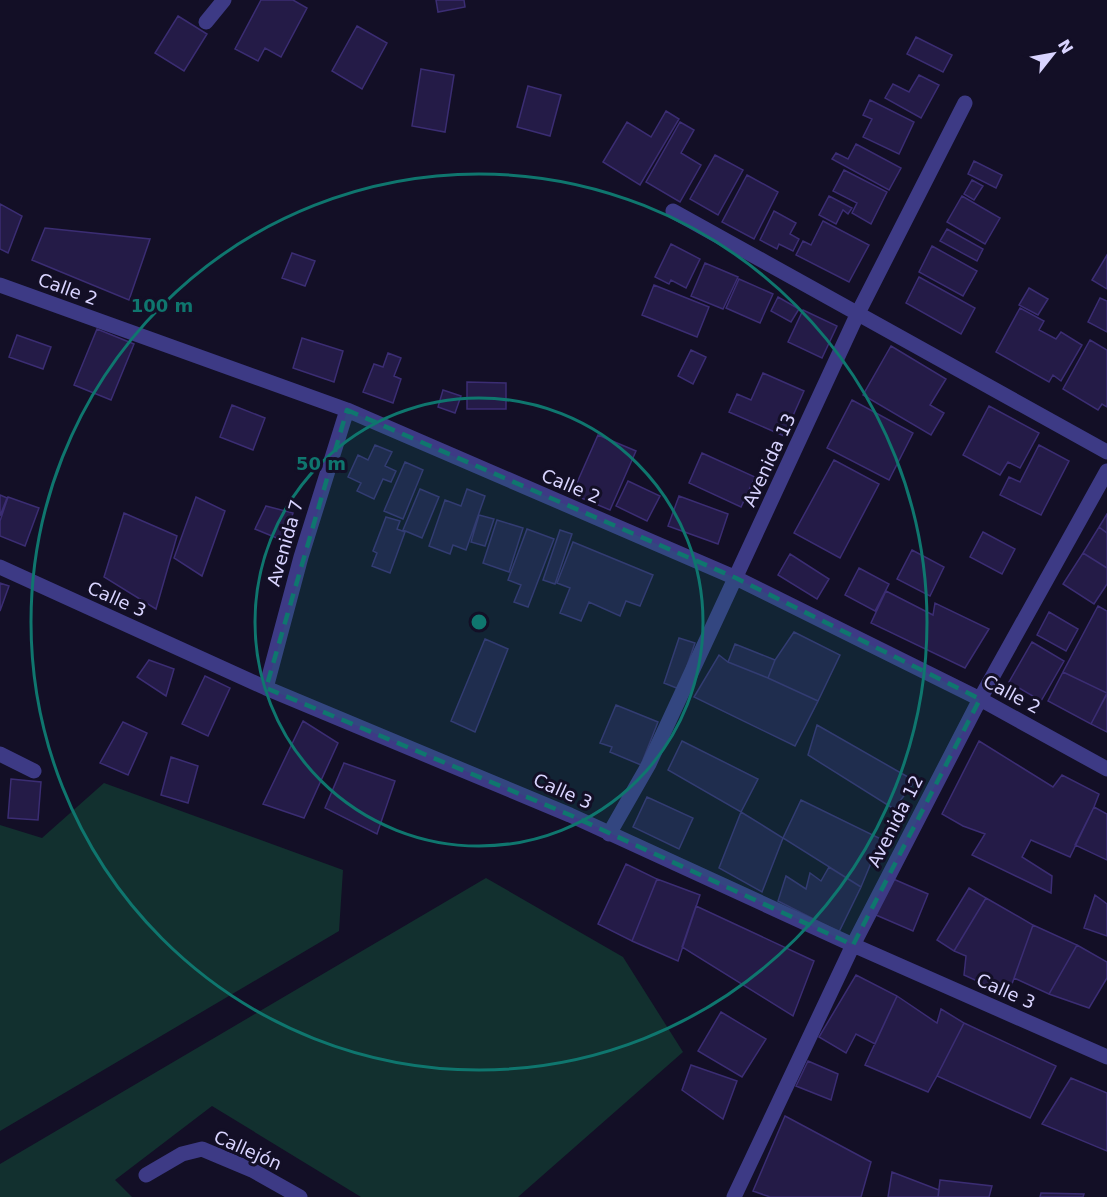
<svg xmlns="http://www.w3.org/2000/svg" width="1107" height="1197" font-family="'DejaVu Sans',sans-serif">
	<rect width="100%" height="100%" fill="#130f26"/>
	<path fill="#12302f" d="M104,783L343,870L339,931L0,1131V825L42,838Z
		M486,878L623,957L683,1052L518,1197H361L212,1106L115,1180L132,1197H0V1164Z"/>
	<path fill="#241b47" stroke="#3b2d73" stroke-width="1.5" d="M261,0H293L307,8L281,57L265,48L258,61L235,49Z
		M436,0H464L465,7L438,12Z
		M178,16L207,34L184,71L155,53Z
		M357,26L387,43L362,89L332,71Z
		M916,37L952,55L943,72L907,54Z
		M421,69L454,75L445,132L412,126Z
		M919,75L939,85L921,118L885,98L893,84L909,92Z
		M528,86L561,95L550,136L517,127Z
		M870,100L914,122L899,154L863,137L872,119L863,115Z
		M666,111L679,119L640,185L603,162L627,122L651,137Z
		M680,122L694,130L681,153L701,165L680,202L646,182Z
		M856,144L901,168L889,190L832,159L836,153L848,159Z
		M715,155L743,170L718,215L690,199Z
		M974,161L1002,175L996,188L968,174Z
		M844,170L887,192L871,224L852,213L857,203L833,191Z
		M747,175L778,192L754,239L722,222Z
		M972,180L983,186L974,200L964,194Z
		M829,196L852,208L848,214L843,210L836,224L819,215Z
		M962,196L1000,218L985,244L947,222Z
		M0,204L22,216L8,253L0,249Z
		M774,211L796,223L790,234L799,239L793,251L779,244L777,249L760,240Z
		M823,221L869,245L849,282L796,255L803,241L811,245Z
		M45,228L150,239L129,300L32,260Z
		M947,229L983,249L977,261L940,241Z
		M671,244L700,259L686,288L671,280L669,284L655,277Z
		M932,246L977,271L963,296L919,272Z
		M292,253L315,261L305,286L282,278Z
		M1107,255V289L1092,280Z
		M705,263L738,277L723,309L691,296Z
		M919,277L975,308L961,334L906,303Z
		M739,279L773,294L760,323L726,308Z
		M654,285L709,307L697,337L642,315Z
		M1029,288L1048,299L1038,315L1019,305Z
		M778,297L799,309L791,322L771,311Z
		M1100,298L1107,301V332L1088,322Z
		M1020,308L1044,321L1039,330L1056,339L1061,332L1082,345L1061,381L1053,375L1049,382L996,352Z
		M803,310L837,326L822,358L788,342Z
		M97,329L134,344L111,400L74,385Z
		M17,335L51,347L43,369L9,357Z
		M302,338L343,351L334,382L293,368Z
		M1090,340L1107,350V407L1102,404L1098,410L1063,389Z
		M891,346L946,379L930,405L944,413L931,435L863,395Z
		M691,350L706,357L693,384L678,376Z
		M388,353L401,358L394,376L401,379L393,403L363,392L374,364L383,367Z
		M763,373L804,391L784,436L729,412L737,394L751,400Z
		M467,382L506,383V409H467Z
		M443,390L461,396L455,413L438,407Z
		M852,400L913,433L889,480L827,448Z
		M232,405L265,418L253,450L220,437Z
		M989,406L1039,433L1020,468L1008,462L1000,475L963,455Z
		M598,435L636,451L610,510L572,494Z
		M375,445L392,452L385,466L396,471L391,482L383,479L374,499L357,491L361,483L348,477L358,455L368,460Z
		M1039,445L1069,461L1041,515L1000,495L1009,477L1020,482Z
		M702,453L755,477L741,507L689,483Z
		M834,460L879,484L840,558L794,533Z
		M405,462L423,470L403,519L384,511Z
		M628,481L660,496L647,521L616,506Z
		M420,489L439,497L422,538L403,530Z
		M467,489L485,496L466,550L453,545L450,554L429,546L445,500L461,506Z
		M0,495L7,498L0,516Z
		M679,496L728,514L718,544L668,526Z
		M8,497L39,508L25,546L0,536V521Z
		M196,497L225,511L202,576L174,558Z
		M266,506L293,513L284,541L255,529Z
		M124,513L177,536L156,609L104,577Z
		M1107,514V533L1099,527Z
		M479,515L494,519L485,546L471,542Z
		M386,517L400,521L397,529L405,532L390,573L372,566L377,553L373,551Z
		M497,520L523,528L509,572L483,563Z
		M1099,527L1107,533V568L1083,553Z
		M527,529L554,539L528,607L514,602L521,585L508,580Z
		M560,530L572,534L555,584L543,580Z
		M983,532L1015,549L1002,574L970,557Z
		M573,542L653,575L640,606L626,601L620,616L589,602L581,621L560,613L570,588L557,583Z
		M912,550L944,567L930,596L897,579Z
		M1083,553L1107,568V584L1094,604L1063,584Z
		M790,554L829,579L817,599L778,575Z
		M859,568L889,584L875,611L845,595Z
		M0,583L9,586L0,611Z
		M886,591L933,615L935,603L989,629L965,668L871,623Z
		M1098,606L1107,611V693L1063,672Z
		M1049,612L1078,629L1066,651L1037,635Z
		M794,632L840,655L818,701L768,678L775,660Z
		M679,638L695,643L679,689L664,683Z
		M485,639L508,649L475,732L451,721Z
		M1032,642L1064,661L1041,701L1009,682Z
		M735,644L775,660L768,678L728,662Z
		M719,655L728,662L768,678L818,701L795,746L694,697Z
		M149,660L174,669L166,696L137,677Z
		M1063,672L1107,693L1091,724L1048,701Z
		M205,676L230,688L208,736L182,724Z
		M1107,694V732L1091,724Z
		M616,705L658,722L641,765L610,752L612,747L600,743Z
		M303,721L338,743L304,818L263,804Z
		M123,722L147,733L128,775L100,763Z
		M817,725L915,781L894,809L808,755Z
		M682,741L758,779L741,812L668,770Z
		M979,741L1053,787L1062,775L1099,794L1094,807L1070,857L1031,840L1022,857L1052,876L1051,893L972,855L985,834L963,826L942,814Z
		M171,757L198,766L188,803L161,795Z
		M344,763L395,781L377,834L325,808Z
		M11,779L41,782L38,820L8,818Z
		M647,797L693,818L679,849L633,827Z
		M801,800L881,839L861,887L783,838Z
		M1094,807L1107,814V860L1075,845Z
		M741,812L783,838L762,892L719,868Z
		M626,864L657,879L632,941L598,924Z
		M829,867L861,887L839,932L778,901L786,876L806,889L810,873L821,881Z
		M891,878L928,894L913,931L876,915Z
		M657,879L700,895L678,961L632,941Z
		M969,888L986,898L954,951L937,940Z
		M1095,895L1107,904V936L1084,928Z
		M986,898L1033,925L1008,995L964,975L966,956L954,951Z
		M696,906L814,961L793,1016L682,947Z
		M1033,925L1077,945L1049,994L1014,978Z
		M1077,945L1107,962V978L1089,1008L1049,994Z
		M856,975L897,996L875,1044L856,1034L846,1053L819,1037Z
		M897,996L937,1023L941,1009L964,1023L937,1076L928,1092L865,1065Z
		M721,1012L766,1039L742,1077L698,1051Z
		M964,1023L1056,1066L1030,1118L937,1076Z
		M808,1061L838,1074L831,1100L796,1086Z
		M691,1065L737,1081L723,1119L682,1090Z
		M1071,1078L1107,1093V1151L1042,1124Z
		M785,1116L871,1162L861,1197H770L753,1191Z
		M892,1172L939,1190L938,1197H888Z
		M940,1180L992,1186L989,1197H938Z
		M1041,1193L1084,1194L1083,1197H1040Z"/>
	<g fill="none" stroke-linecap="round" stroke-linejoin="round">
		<path stroke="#3d3a85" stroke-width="15" d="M206,22L224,0
			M673,211L1107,452
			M0,285L347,410L736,578L980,699L1107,769
			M0,567L266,688L570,815L853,945L1107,1057
			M266,688L301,557L347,410
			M0,754L34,771
			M609,834L649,764L858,313L965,103
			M146,1175L182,1154L202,1149L252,1170L300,1197
			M734,1197L853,945L980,699L1107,471"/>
	</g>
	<path fill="#0f766e" fill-opacity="0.2" stroke="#0f766e" stroke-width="4.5" stroke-dasharray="12 8" stroke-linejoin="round" d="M347,410L736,578L980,699L853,945L570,815L266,688Z"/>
	<g fill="none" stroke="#0f766e" stroke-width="3">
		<circle cx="479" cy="622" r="224"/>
		<circle cx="479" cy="622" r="448"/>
	</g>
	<g text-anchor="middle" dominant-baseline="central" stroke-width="6" stroke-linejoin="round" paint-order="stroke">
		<g font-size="18" fill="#d9d4ff" stroke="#130f26">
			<text transform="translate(68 289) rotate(20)">Calle 2</text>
			<text transform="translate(769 460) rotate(-65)">Avenida 13</text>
			<text transform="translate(571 486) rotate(23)">Calle 2</text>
			<text transform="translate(285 543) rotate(-74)">Avenida 7</text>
			<text transform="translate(117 599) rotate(24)">Calle 3</text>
			<text transform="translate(1012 694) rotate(28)">Calle 2</text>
			<text transform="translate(563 791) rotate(24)">Calle 3</text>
			<text transform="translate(895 821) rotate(-63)">Avenida 12</text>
			<text transform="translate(1006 991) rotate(24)">Calle 3</text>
			<text transform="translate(248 1150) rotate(24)">Callejón</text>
		</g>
	</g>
	<circle cx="479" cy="622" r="9" fill="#0f766e" stroke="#130f26" stroke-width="3"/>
	<g font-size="18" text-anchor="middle" font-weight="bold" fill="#0f766e" stroke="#130f26" stroke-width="6" stroke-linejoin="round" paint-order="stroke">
		<text x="162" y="312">100 m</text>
		<text x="321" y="470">50 m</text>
	</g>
	<g transform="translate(1053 54) rotate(59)" stroke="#130f26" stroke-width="4.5" paint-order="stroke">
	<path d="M0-4.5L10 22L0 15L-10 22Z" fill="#d9d4ff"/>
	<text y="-9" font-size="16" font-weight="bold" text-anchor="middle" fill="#d9d4ff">N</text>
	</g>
</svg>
